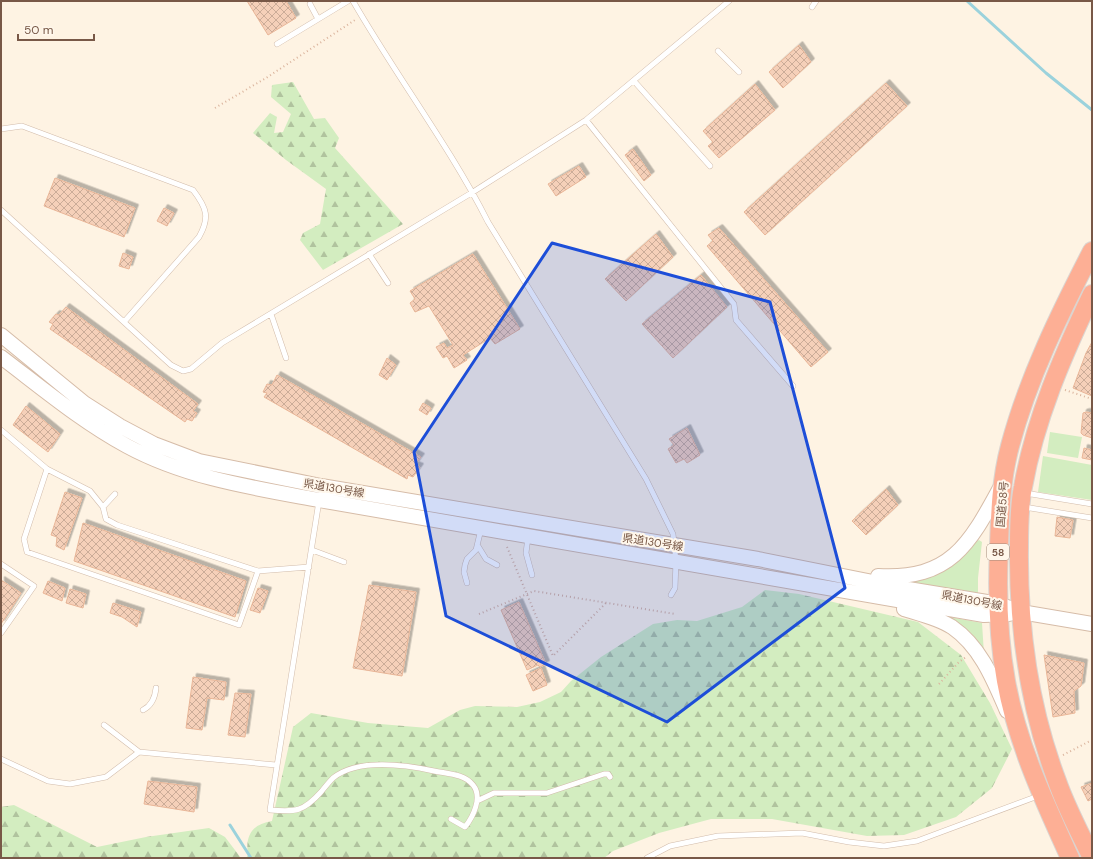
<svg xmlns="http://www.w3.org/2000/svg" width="1093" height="859" font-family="'DM Sans','Noto Sans JP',sans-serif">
	<defs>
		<pattern id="forest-firs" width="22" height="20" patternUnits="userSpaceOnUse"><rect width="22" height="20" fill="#d3edc0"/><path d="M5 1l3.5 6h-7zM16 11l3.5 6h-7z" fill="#b0c39e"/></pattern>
		<pattern id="building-cross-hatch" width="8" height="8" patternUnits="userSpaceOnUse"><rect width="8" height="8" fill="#f5d0b9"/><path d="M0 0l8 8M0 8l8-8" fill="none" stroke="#cbac98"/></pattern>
		<filter id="shadow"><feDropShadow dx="3.5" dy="-3.5" stdDeviation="0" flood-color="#0004"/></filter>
	</defs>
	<rect width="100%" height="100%" fill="#fef3e3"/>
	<path fill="#d3edc0" d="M1050,432L1082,437L1078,458L1047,453Z
		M1043,456L1092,465V500L1038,492Z
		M979,540L982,542L978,578V595L905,583Z
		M939,615L982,623L984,654Z"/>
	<path fill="url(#forest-firs)" d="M293,82L314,119L325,118L339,138L335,148L403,224L323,270L300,240L303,233L320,224L326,189L286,160L253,133L270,113L277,117L274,133L283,132L291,114L271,97L272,85Z
		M765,590L799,594L918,622L961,655L990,703L1012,749L992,788L956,817L904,835L867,836L772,819H711L659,833L613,851L604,858H246L248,855C245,836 252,824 272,821L293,727L311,713L368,723L428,728L460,710L475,706L517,707L540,702L561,692L571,681L601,657L653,624L677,620L697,621L742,607Z
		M14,805L97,847L146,837L209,828L225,837L241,858H1V807Z"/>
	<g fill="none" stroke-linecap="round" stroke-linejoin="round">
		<path stroke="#9bd2dc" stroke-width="3" d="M967,1L1046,73L1092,110
			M230,825L251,858"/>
	</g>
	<path fill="url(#building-cross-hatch)" stroke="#e9b698" filter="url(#shadow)" d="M247,1H286L296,18L268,35Z
		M799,45L811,62L783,88L769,72Z
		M886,83L907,106L765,235L744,212Z
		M755,84L775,110L719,158L708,146L713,142L703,131Z
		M633,149L651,175L644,181L625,155Z
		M579,166L586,177L556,196L548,184Z
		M55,178L135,208L124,237L44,206Z
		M164,208L174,213L167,226L157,221Z
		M719,228L828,352L811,367L707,246L713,241L708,235Z
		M656,234L673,257L626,301L605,279Z
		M123,253L133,257L129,269L119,266Z
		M473,254L520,329L495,344L490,338L463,355L467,360L454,368L447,356L443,358L436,347L444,343L447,348L453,345L429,306L415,312L410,303L415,299L410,291Z
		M701,275L727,307L673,358L642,324Z
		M66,307L198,404L193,411L197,413L192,421L187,419L185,422L50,329L53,324L49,322L56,314L59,315Z
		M1092,342V396L1073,388L1086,353Z
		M387,358L396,365L387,380L379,375Z
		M277,375L421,457L415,465L420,467L413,477L408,475L407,479L264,397L267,393L263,392L267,384L272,385Z
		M423,403L431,408L427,415L419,410Z
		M26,406L60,434L48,452L13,425Z
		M1086,412L1092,413V438L1083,435L1081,433L1083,413Z
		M687,428L700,455L687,463L684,459L676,463L668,449L674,445L669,439Z
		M1084,448L1092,450V460L1082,458Z
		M886,489L898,505L866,535L852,521Z
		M65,492L82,498L64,550L56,546L57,537L51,535Z
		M1057,517L1073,520L1070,538L1055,536Z
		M83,523L246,581L235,617L74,561Z
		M1,580L21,593L1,624Z
		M48,581L65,588L62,601L43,593Z
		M369,585L416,592L402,676L353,668Z
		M258,588L268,591L260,613L250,610Z
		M70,589L86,594L83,608L66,603Z
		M519,602L546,664L540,667L538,665L527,670L501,610Z
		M113,603L141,612L137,627L122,617L110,613Z
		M1044,655L1084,663L1081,686L1074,691L1075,713L1053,717Z
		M541,668L547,685L533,691L526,675Z
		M193,677L226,682L224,700L207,698L202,730L186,728Z
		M235,693L251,694L245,737L228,735Z
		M148,781L197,787L194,812L144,804Z
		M1092,783V799L1088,801L1081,787Z"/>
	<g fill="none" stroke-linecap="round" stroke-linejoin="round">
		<defs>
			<path id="lane" d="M353,1C396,76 449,145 488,222L646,479L673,534L676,561L675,588L671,595
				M310,4L318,19
				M812,7L816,1
				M277,44L348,1
				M718,51L739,72
				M634,81L710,166
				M586,120L734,304L736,320L793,386
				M1,129L22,126L193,190C207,208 210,218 199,237L124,322
				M1,210L171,365L183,371L191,369L222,343L473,192L586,120L729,1
				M369,254L388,283
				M271,314L286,358
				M1,430L47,469L90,491L103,507
				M47,469L24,539L27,552L239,625L258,571
				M1025,493L1092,504
				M115,494L103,507L106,519L117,525L258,571L309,567
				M319,501L270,810C296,812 303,812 321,792C325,787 329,782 333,778C358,758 406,765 434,771C449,774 464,774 473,785C483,797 473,817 465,827L451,819
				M1024,507L1092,518
				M528,537L526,553L532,575
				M478,546L486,559L497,565
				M312,550L344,562
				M1,564L34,586L1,633
				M467,583L464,572L465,565L467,559L476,550L481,529
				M143,710C151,706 155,698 156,688
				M104,725L139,752
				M1,759L48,781L70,784L106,777L139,752L276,765
				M477,801L494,793H547L604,774H608L610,777
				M647,858L670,846L718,836L802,833L849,842L884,846L917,841L1038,796"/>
			<path id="secondary" d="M1,335L84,403L120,426L154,444L199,461L321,486L758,559L908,589L999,604L1021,612L1092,624
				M1,357C42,388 81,421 127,446C186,478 254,488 319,500L984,615L1009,614
				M878,576C950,580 969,545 1000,488
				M904,609C920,614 938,618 952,627C981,647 994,681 1007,711"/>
			<path id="highway" d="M1070,858C1044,801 1017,743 1006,681C998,637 997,592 999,547C1000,513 1001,479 1010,446C1028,378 1060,313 1092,251
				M1092,858C1080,833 1066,807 1057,781C1029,707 1018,626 1019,547C1019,527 1019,506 1023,487C1035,419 1063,355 1092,294"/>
		</defs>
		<use href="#lane" stroke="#d2bcab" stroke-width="6"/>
		<use href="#secondary" stroke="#d6bca8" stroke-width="16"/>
		<use href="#highway" stroke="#dcd4cf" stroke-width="20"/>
		<path stroke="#dab39c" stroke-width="2" stroke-dasharray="1 3" stroke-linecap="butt" d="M215,108L266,78L355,20
			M1065,390L1092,399
			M507,547L553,656L606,603
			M479,614L534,591L675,614
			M939,684L959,662L966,657
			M1063,755L1092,740"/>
		<use href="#lane" stroke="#fff" stroke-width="5"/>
		<use href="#secondary" stroke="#fff" stroke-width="14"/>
		<use href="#highway" stroke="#fdaf95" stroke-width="18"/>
	</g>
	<path fill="#1d4ed8" fill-opacity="0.2" stroke="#1d4ed8" stroke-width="3" stroke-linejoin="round" d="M552,243L770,302L845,588L667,722L446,616L414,452Z"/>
	<g text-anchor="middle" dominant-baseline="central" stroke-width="4" stroke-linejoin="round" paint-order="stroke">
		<rect fill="#fff7eb" stroke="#a08878" stroke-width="1" x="987" y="544" width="22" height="16" rx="3"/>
		<g font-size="10" font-weight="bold" fill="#785847">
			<text x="998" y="552">58</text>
		</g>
		<g font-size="11" fill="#785847" stroke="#fff7eb">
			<text transform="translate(334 488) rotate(10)">県道130号線</text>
			<text transform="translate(1002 504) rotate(-85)">国道58号</text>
			<text transform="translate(653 542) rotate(9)">県道130号線</text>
			<text transform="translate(972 600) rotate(11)">県道130号線</text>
		</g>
	</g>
	<rect width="1093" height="859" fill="none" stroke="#785847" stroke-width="4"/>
	<path d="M18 34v6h76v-6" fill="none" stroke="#785847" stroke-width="2"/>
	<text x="24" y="34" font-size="12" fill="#785847" stroke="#fff7eb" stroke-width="3" paint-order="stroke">50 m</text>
</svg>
